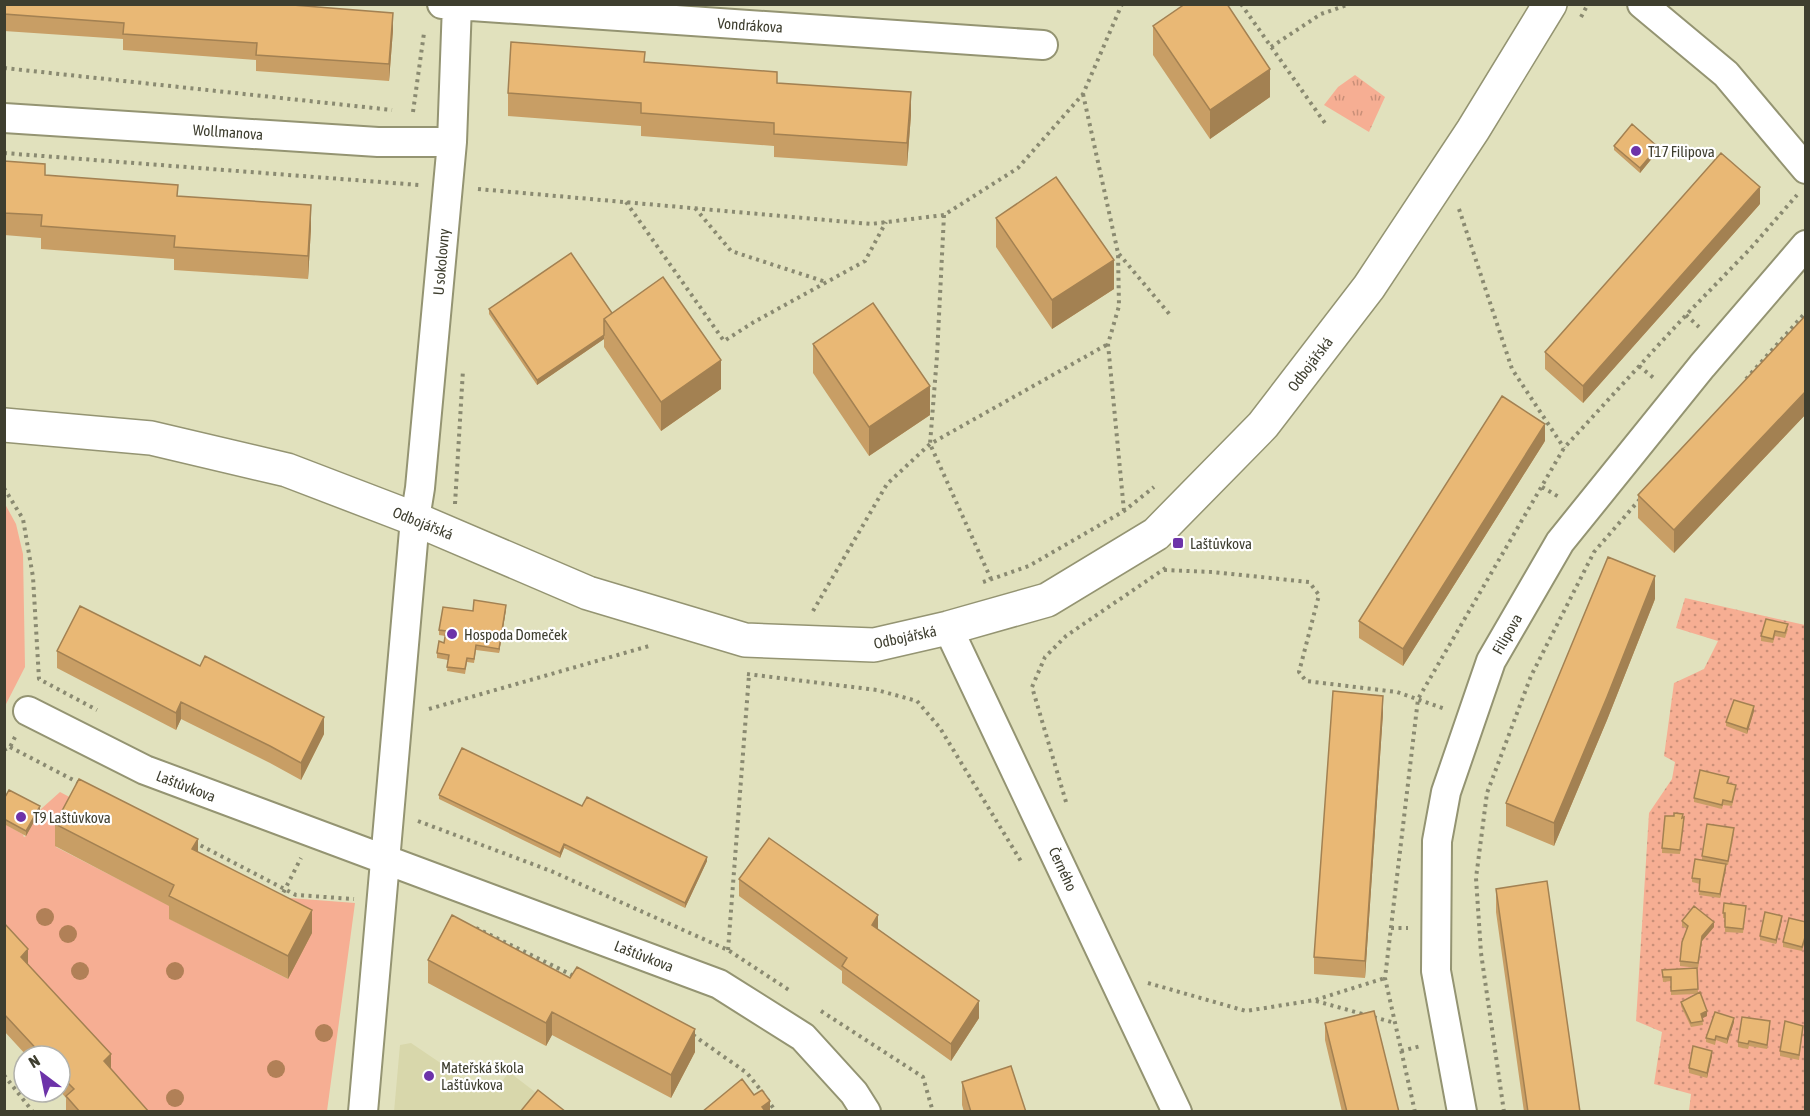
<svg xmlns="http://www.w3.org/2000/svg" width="1810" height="1116" font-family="'Asap Condensed',sans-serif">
	<defs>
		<pattern id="park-tufts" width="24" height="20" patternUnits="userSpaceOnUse" patternTransform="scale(1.5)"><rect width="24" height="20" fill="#f6ae93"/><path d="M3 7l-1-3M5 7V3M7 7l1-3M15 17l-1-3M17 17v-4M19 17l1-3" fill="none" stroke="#c98f78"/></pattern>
		<pattern id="garden-dots" width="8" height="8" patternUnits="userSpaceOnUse" patternTransform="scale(1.5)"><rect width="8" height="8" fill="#f6ae93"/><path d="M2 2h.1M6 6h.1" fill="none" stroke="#c98f78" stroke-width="1.8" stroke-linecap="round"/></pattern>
	</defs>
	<rect width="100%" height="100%" fill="#e1e1bd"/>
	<path fill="#d8d7ab" d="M411,1043L473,1085L503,1080L509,1072L560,1111L394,1112L400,1045Z"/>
	<path fill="#f6ae93" d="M5,504L16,524L23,554L25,667L5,706Z
		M60,792L79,802L56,847L174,908L170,919L288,979L284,906L290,898L355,903L327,1111H135L5,940V824L24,835L23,836L25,837L41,809Z"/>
	<path fill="url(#park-tufts)" d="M1355,75L1385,97L1369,132L1324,105L1338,87Z"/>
	<path fill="url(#garden-dots)" d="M1685,598L1805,625V1111H1689L1691,1094L1654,1084L1662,1032L1636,1021L1649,813L1672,779L1675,762L1664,756L1674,683L1704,669L1718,641L1676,628Z"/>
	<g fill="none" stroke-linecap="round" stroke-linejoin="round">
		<defs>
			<path id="minor" d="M442,4L1043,45
				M1642,4L1726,74L1806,169
				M4,118L378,142H452
				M948,628L1177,1112
				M28,711L145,770L719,984L803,1037L854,1093L866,1112
				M363,1112L415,519L420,488L452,142L457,4
				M1462,1112L1436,971L1437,841L1446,792L1491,661L1560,542L1702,366L1806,245"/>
			<path id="tertiary" d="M4,425L151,438L287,470L415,519L588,593L745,640L874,645L948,628L1047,600L1156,534L1263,425L1369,287L1473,130L1550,4"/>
		</defs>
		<use href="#minor" stroke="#949472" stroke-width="32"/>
		<use href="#tertiary" stroke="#949472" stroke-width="36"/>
		<path stroke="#8a8a71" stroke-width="4" stroke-dasharray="3 4.5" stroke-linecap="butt" d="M1241,4L1327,126
			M1581,17L1588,4
			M1271,47L1321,14L1350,4
			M4,68L392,110
			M1083,94L1118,253L1119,306L1108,344L1124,511
			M413,112L424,33
			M4,153L419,185
			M478,189L871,224L944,215L1018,168L1083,94L1122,4
			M626,202L724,341L754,322L865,261L886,222
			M695,208L731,251L826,282
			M1459,209L1512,369L1564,448
			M944,215L937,356L930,444L991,579
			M1119,254L1171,316
			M1686,315L1699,327
			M1639,366L1655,379
			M1746,379L1806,312
			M1542,487L1559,497
			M4,488L23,519L33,577L39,679L97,710
			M455,504L463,370
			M1164,570L1212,572L1309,582L1319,595L1299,672L1306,681L1397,692L1445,709
			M983,582L1029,566L1124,511L1154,487
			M813,611L887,484L930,444L1108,344
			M747,674L877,690L917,701L940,728L1022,863
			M429,709L649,646
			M10,747L81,784
			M4,750L10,747L15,737
			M1066,802L1032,687L1045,657L1066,636L1167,567
			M418,821L551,871L728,950L792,992
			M194,842L296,895L354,899
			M280,899L301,858
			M476,928L574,976
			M1391,928H1408
			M728,950L749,675
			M1148,983L1246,1011L1315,1000L1385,978
			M1316,1001L1395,1023
			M821,1011L923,1077L933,1112
			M693,1035L747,1073L763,1093
			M1401,1051L1421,1046
			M4,1075L33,1112
			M767,1099L776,1112
			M1415,1112L1385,978L1418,699L1564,448L1686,315L1750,249L1797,195
			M1504,1112L1481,953L1476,878L1487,793L1531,676L1594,552L1640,499"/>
		<use href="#minor" stroke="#fff" stroke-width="28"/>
		<use href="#tertiary" stroke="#fff" stroke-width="33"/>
	</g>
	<g fill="#b18057">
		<circle cx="45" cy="917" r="9"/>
		<circle cx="68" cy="934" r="9"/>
		<circle cx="80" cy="971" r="9"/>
		<circle cx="175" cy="971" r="9"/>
		<circle cx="324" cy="1033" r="9"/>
		<circle cx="276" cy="1069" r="9"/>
		<circle cx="175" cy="1098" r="9"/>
	</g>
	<path fill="#c89e65" d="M4,4L393,30L389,81L256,71V60L123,50V39L4,31Z
		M1153,26L1270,97L1210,139L1153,55Z
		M645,62L777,83L911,115L907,166L774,157V146L641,136V126L508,116V93Z
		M1614,146L1658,151L1640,173L1614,150Z
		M4,161L45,175L178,196L311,228L308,279L174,270V259L41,249V238L4,235Z
		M1760,204L1583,403L1545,369V352Z
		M996,218L1114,289L1052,329L996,247Z
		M489,309L612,313L721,389L661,431L604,347V339L537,385L489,314Z
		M1806,315V414L1769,453L1674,553L1638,518V495Z
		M813,344L930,415L869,456L813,373Z
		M1545,441L1403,666L1359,638V621Z
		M1655,599L1607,720L1554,846L1506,826V803Z
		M506,609L499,653L476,650L474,663L467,662L465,674L447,671L448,660L437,658V653L444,643L445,636L439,635V630L473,611Z
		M1766,619L1788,629L1785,638L1775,636L1773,643L1761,641V636Z
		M57,651L324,734L301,780L270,763L181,719L176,730L57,668Z
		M1754,711L1747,734L1726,726V722Z
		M1383,713L1365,978L1314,974V957Z
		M1729,781L1728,783L1736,789L1732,806L1723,805L1722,809L1694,802V798Z
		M439,795L582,806L707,861L685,908L564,848L560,858L439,799Z
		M4,799L40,811L26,836L4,824Z
		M1684,822L1680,854L1662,853V848Z
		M55,824L198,852L312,933L288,979L169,919V906L55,846Z
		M1734,833L1728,865H1726L1720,898L1699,895L1700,884L1692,882V878L1702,860V856Z
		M739,879L878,930L979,1018L951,1061L842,983V971L739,896Z
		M1496,889L1580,1112H1524L1496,912Z
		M1746,910L1743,933L1725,932V918H1723V913Z
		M1782,920L1776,944L1760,940V936Z
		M1682,921L1714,927L1702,941L1698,968L1680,966V961L1687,929L1682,926Z
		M1806,922V938L1802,951L1783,947V942Z
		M4,923L28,964L111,1069L148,1111L66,1112V1098L60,1091V1056H27L4,1031Z
		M428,960L570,978L695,1052L671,1098L552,1035L546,1046L428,983Z
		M1697,968L1698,993L1707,1016L1702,1018L1703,1025L1691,1027L1681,1006V1002L1696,994L1671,995V981L1663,982L1662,970Z
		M1734,1022L1727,1044L1716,1040L1715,1045L1706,1042V1038Z
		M1325,1023L1399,1112H1342L1325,1040Z
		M1770,1026L1767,1049L1749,1046L1748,1049L1738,1047V1042Z
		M1803,1030L1799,1060L1780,1056V1051Z
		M1712,1056L1707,1078L1689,1073V1068Z
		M962,1082L1026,1112H964L962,1105Z"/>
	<path fill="#a38152" d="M393,13V30L389,81V64Z
		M1270,69V97L1210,139V110Z
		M911,92V115L907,166V143Z
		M1658,147V151L1640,173V168Z
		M1760,187V204L1583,403V386Z
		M311,205V228L308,279V256Z
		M1114,260V289L1052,329V300Z
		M604,335V339L537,385V380Z
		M721,360V389L661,431V402Z
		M930,386V415L869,456V427Z
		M1806,391V414L1769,453L1674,553V530Z
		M1545,424V441L1403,666V649Z
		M1655,576V599L1607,720L1554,846V823Z
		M506,605V609L499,653V649Z
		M1383,696V713L1365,978V961Z
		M181,702V719L176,730V713Z
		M1754,706V711L1747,734V729Z
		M324,717V734L301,780V763Z
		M40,806V811L26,836V831Z
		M198,839V862L192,849Z
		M564,844V848L560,858V853Z
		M707,857V861L685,908V903Z
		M1726,864V869L1720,898V894Z
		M312,910V933L288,979V956Z
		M878,915V932L872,925Z
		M1782,916V920L1776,944V940Z
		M1714,922V927L1702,941L1698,968L1702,936Z
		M28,949V966L21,957Z
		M979,1001V1018L951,1061V1044Z
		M1707,1011V1016L1701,1019V1014Z
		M552,1012V1035L546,1046V1023Z
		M1734,1018V1022L1727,1044V1039Z
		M695,1029V1052L671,1098V1075Z
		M1712,1051V1056L1707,1078V1073Z
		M111,1054V1071L104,1061Z
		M770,1101V1112H762V1107Z"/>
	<path fill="#e9b875" stroke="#a38152" stroke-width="1.5" d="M4,4H280L393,13L389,64L256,55L257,43L123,34L124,23L4,14Z
		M1185,4H1227L1270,69L1210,110L1153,26Z
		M511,42L645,52L644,62L777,72V83L911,92L907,143L774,134V123L641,113V103L508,93Z
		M1632,124L1658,147L1640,168L1614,146Z
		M1721,153L1760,187L1583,386L1545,352Z
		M4,161L45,164V175L178,185L177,196L311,205L308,256L174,247L175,236L41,226L42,215L4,213Z
		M1056,177L1114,260L1052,300L996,218Z
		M571,253L612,313L604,319V335L537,380L489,309Z
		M663,277L721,360L661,402L604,319Z
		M873,303L930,386L869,427L813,344Z
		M1806,315V391L1769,430L1674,530L1638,495Z
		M1502,396L1545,424L1403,649L1359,621Z
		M1608,557L1655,576L1607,697L1554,823L1506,803Z
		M474,600L506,605L499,649L476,645L474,659L467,658L465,669L447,667L449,655L437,653L439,641L444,643L446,631L439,630L443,607L473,611Z
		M80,606L200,666L205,656L324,717L301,763L270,746L181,702L176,713L57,651Z
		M1766,619L1788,624L1785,633L1775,631L1773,639L1761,636Z
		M1333,691L1383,696L1365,961L1314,957Z
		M1734,700L1754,706L1747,729L1726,722Z
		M462,748L582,806L587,797L707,857L685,903L564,844L560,853L439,795Z
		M1700,770L1729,777L1727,783L1736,785L1732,802L1723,800L1722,805L1694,798Z
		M79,779L198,839L192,849L312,910L288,956L169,896L174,885L55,824Z
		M9,790L40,806L26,831L4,819V799Z
		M1674,813L1683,814L1682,818L1684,817L1680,850L1662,848L1665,816H1674Z
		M1707,824L1734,828L1728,861L1702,856Z
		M769,838L878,915L872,925L979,1001L951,1044L842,966L847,958L739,879Z
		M1695,859L1726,864L1720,894L1699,891L1700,879L1692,878Z
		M1547,881L1580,1112H1528L1496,889Z
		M1724,903L1746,906L1743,929L1725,927V913H1723Z
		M1694,906L1714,922L1702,936L1698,963L1680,961L1682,942L1688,926L1682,921Z
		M1765,912L1782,916L1776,940L1760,936Z
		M452,915L570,978L577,967L695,1029L671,1075L552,1012L546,1023L428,960Z
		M1789,918L1806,922V934L1802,947L1783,942Z
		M4,923L28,949L21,957L111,1054L104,1061L149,1112H80L66,1096L74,1089L60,1075V1056H43L4,1014Z
		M1697,968L1698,989L1671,991V977H1663L1662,970Z
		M1700,992L1707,1011L1701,1014L1703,1021L1691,1023L1681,1002Z
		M1374,1011L1399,1112H1347L1325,1023Z
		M1715,1012L1734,1018L1727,1039L1716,1036L1715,1040L1706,1038Z
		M1742,1017L1770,1021L1767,1045L1749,1041L1748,1044L1738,1042Z
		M1785,1021L1803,1026L1799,1055L1780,1051Z
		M1693,1046L1712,1051L1707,1073L1689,1068Z
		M1011,1066L1026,1112H971L962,1082Z
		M742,1079L754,1095L762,1090L770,1101L762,1107L766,1112H702Z
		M538,1090L566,1112H520Z"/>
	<g fill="#6d33a9" stroke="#fff" stroke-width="2">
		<circle cx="1636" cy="151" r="6"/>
		<rect x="1172" y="537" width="12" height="12" rx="3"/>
		<circle cx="452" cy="634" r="6"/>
		<circle cx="21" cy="817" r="6"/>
		<circle cx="429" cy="1076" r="6"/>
	</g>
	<g text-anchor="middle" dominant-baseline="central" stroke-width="4.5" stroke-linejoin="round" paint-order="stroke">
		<g font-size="15" fill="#3e3e2f" stroke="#fff">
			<text transform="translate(750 25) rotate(4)">Vondrákova</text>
			<text transform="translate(228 132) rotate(4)">Wollmanova</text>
			<text transform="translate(441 262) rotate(-85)">U sokolovny</text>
			<text transform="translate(1310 364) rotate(-53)">Odbojářská</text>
			<text transform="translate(423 523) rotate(22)">Odbojářská</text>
			<text transform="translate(1507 634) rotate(-60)">Filipova</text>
			<text transform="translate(905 637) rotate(-12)">Odbojářská</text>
			<text transform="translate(186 786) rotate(21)">Laštůvkova</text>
			<text transform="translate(1063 869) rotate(65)">Černého</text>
			<text transform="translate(644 956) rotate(21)">Laštůvkova</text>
		</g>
		<g font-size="15" fill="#3e3e2f" stroke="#fff" text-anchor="start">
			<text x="1648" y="151">T17 Filipova</text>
			<text x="1190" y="543">Laštůvkova</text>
			<text x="464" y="634">Hospoda Domeček</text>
			<text x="33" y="817">T9 Laštůvkova</text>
			<text x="441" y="1067">Mateřská škola<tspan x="441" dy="17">Laštůvkova</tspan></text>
		</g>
	</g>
	<rect width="1810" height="1116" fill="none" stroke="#3e3e2f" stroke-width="12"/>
	<g transform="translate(42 1074) rotate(328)"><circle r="28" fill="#ffffff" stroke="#b2b2ac" stroke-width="1.5"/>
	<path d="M0-4.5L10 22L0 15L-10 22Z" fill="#6d33a9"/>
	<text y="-9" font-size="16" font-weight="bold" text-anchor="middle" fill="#3e3e2f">N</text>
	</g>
</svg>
